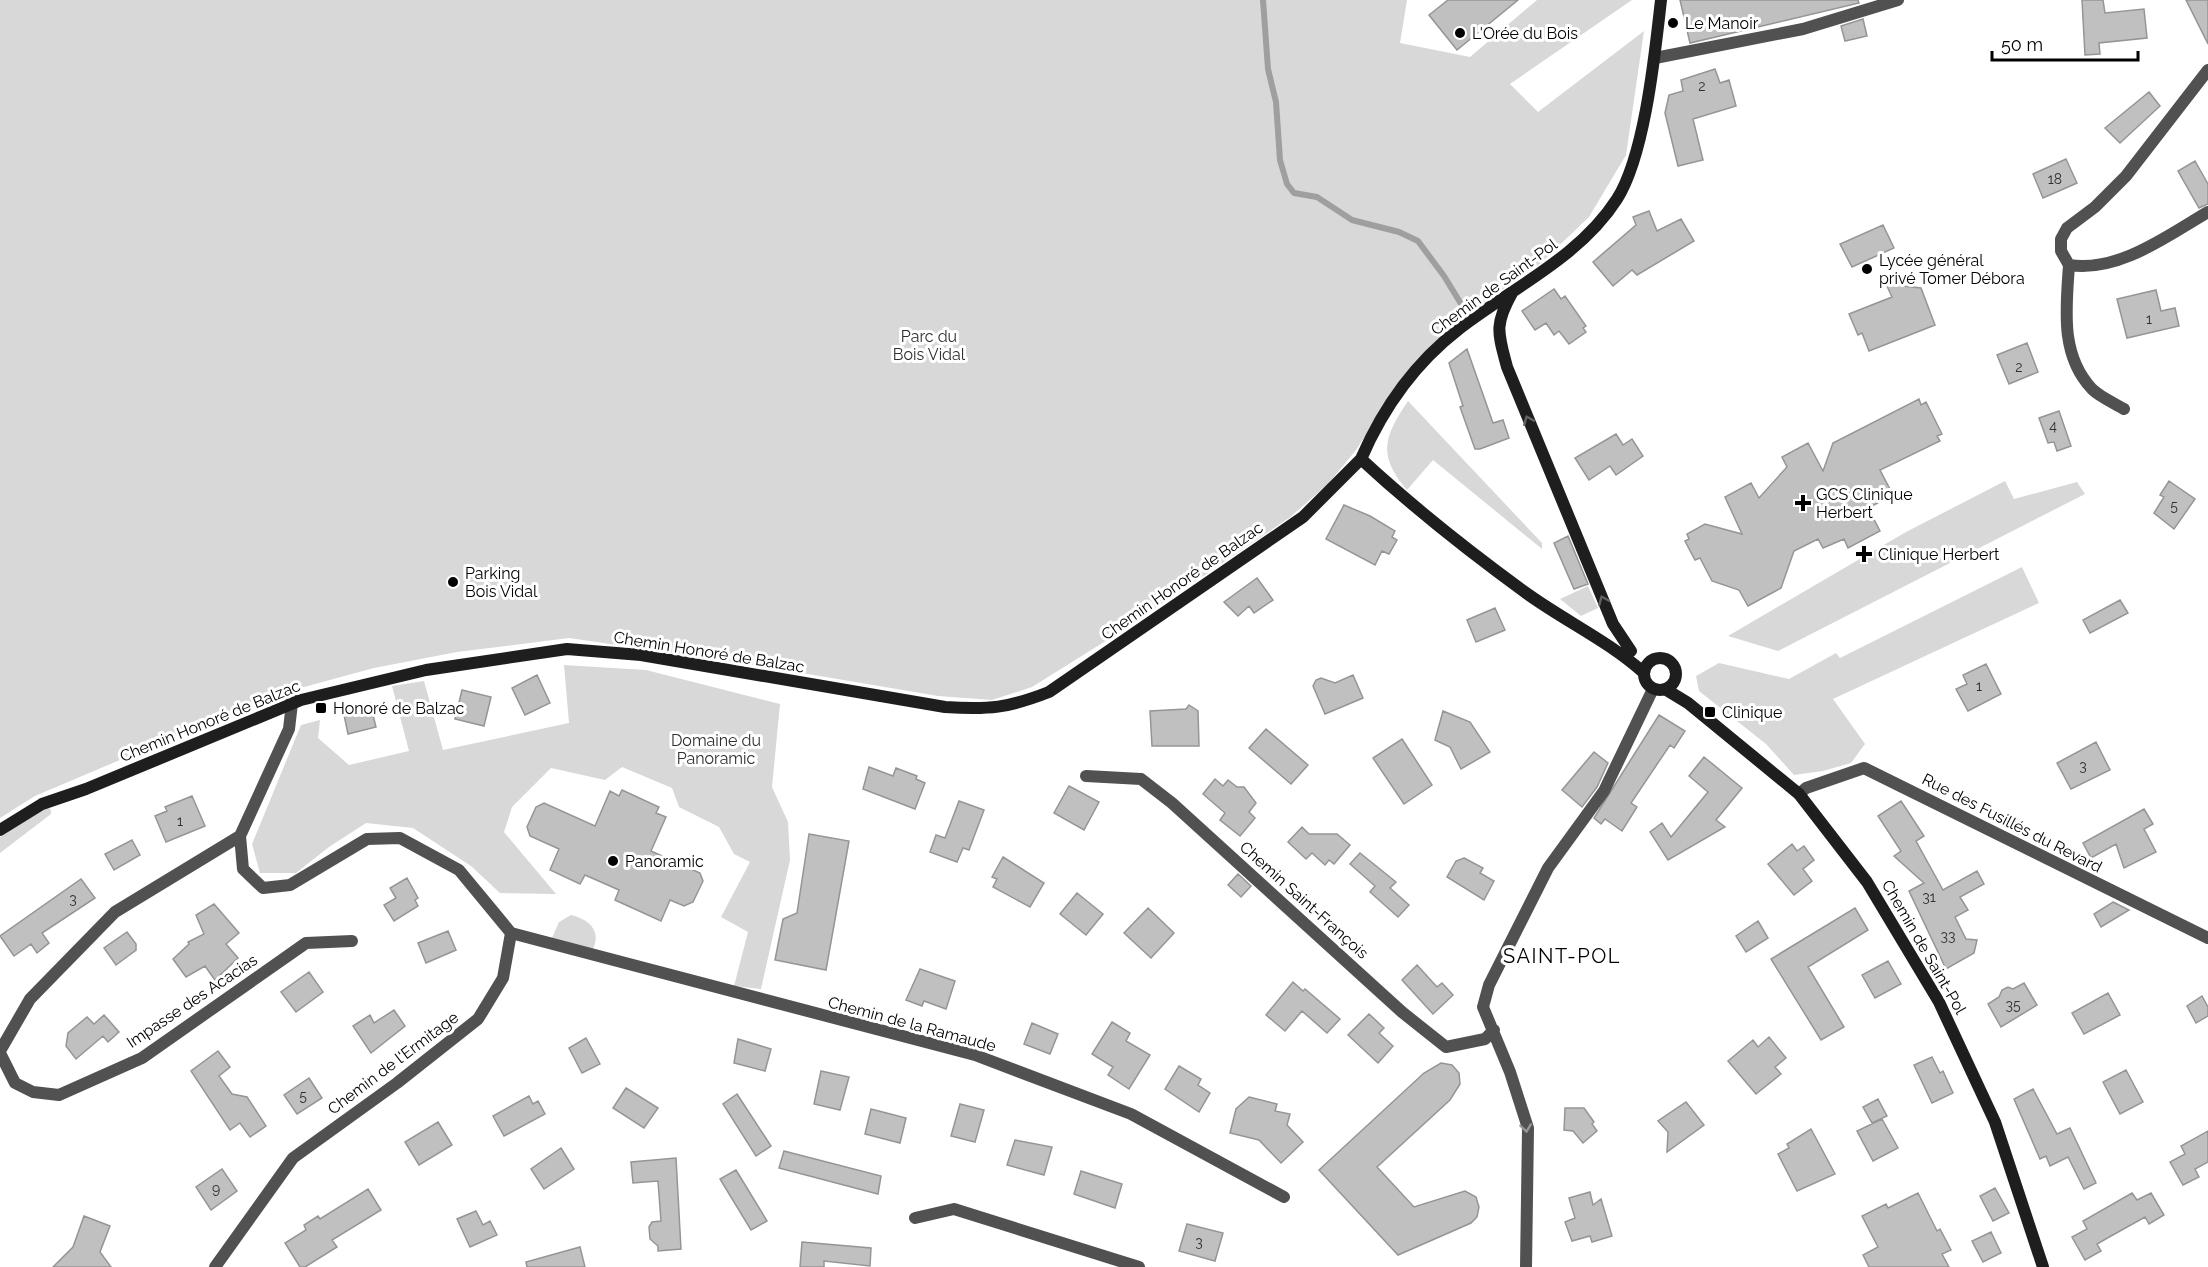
<svg xmlns="http://www.w3.org/2000/svg" width="2208" height="1267" font-family="Raleway,sans-serif">
	<rect width="100%" height="100%" fill="#fff"/>
	<path fill="#d8d8d8" d="M0,0H1407L1400,43L1470,57L1537,0H1632L1510,84L1538,112L1644,31L1626,155L1589,217L1541,263L1452,324L1411,366L1356,450L1328,484L1289,518L1120,632L1032,687L992,700L938,696L748,664L569,638L457,652L374,668L271,696L35,796L0,818Z
		M1408,401L1542,543V549L1433,460L1407,490C1377,455 1384,437 1408,401Z
		M2005,481L2014,499L2077,482L2085,494L1778,651L1728,636L1906,532Z
		M2022,567L2039,603L1833,699L1865,744L1851,763L1823,771L1794,775L1766,744L1699,691L1696,676L1719,663L1789,679L1836,653L1840,658Z
		M1588,586L1598,608L1581,616L1560,599Z
		M564,665L646,670L780,704L772,787L788,822L790,860L761,989L734,986L748,932L721,917L750,862L734,854L719,827L679,807L672,788L622,767L605,780L551,768L512,807L504,832L556,894L500,893L471,866L413,828L366,823L329,847L296,873H260L252,844L301,725L320,720L318,738L349,765L409,751L392,686L424,681L443,750L569,723Z
		M47,806L51,810V814L0,853V837Z
		M571,915C591,920 602,932 592,951L552,938L559,922Z"/>
	<g fill="none" stroke-linecap="round" stroke-linejoin="round">
		<path stroke="#9f9f9f" stroke-width="6" d="M1263,0L1268,69L1276,102L1280,160L1287,184L1294,193L1317,197L1352,220L1399,232L1418,241L1444,276L1466,312"/>
	</g>
	<path fill="#c0c0c0" stroke="#959595" stroke-width="1.5" d="M1448,0H1518L1457,50L1429,15Z
		M1680,0H1858L1859,3L1690,43Z
		M2082,0H2103L2105,13L2144,9L2147,38L2099,43L2100,54L2085,55Z
		M2186,0H2208V44Z
		M1863,19L1867,36L1845,41L1841,26Z
		M1715,69L1720,83L1729,80L1736,106L1693,119L1703,160L1678,166L1665,113L1669,95L1683,91L1681,80Z
		M2149,92L2160,106L2120,143L2105,128Z
		M2066,159L2077,183L2043,198L2033,174Z
		M2195,161L2208,184V204L2199,208L2178,171Z
		M1649,211L1657,231L1681,219L1694,241L1637,275L1632,270L1613,286L1593,262L1636,225L1633,217Z
		M1883,225L1894,248L1852,267L1840,244Z
		M1886,284L1921,288L1935,325L1869,351L1862,333L1858,335L1849,314L1892,297Z
		M1554,289L1561,299L1565,296L1586,326L1583,328L1586,332L1569,344L1559,331L1554,335L1546,323L1535,330L1522,311Z
		M2156,290L2161,311L2175,308L2179,326L2127,338L2117,299Z
		M2027,343L2038,372L2009,384L1997,355Z
		M1467,349L1493,423L1503,420L1509,438L1480,449H1475L1460,407L1463,406L1449,363Z
		M1919,399L1921,405L1926,402L1942,434L1937,436L1940,441L1880,470L1893,495L1868,508L1880,531L1848,548L1844,539L1823,548L1818,539L1794,551L1781,588L1748,606L1739,590L1712,581L1700,558L1695,560L1685,541L1689,539L1687,534L1705,524L1742,534L1725,497L1751,483L1759,498L1787,467L1782,457L1808,443L1823,471L1833,443Z
		M2059,411L2071,446L2057,451L2054,442L2048,443L2039,418Z
		M1616,434L1623,445L1632,439L1643,456L1616,475L1610,466L1589,480L1575,458Z
		M2169,481L2195,499L2174,529L2154,513L2164,497L2160,495Z
		M1344,505L1370,516L1395,531L1392,537L1397,540L1389,554L1382,551L1375,565L1326,539Z
		M1568,536L1588,584L1574,589L1554,543Z
		M1257,578L1273,600L1254,613L1249,606L1238,616L1224,602Z
		M2120,600L2128,613L2090,633L2083,620Z
		M1495,608L1505,630L1476,642L1467,620Z
		M1986,664L2001,694L1968,711L1956,689L1967,684L1963,675Z
		M537,675L550,703L525,715L512,688Z
		M1353,675L1363,698L1325,714L1313,686L1316,680L1321,678L1335,683Z
		M462,690L491,697L484,726L455,719Z
		M370,703L376,727L348,734L343,710Z
		M1189,705L1198,711L1199,746H1152L1150,711L1186,709Z
		M1443,711L1470,722L1490,752L1461,769L1450,747L1435,740Z
		M1659,715L1685,731L1674,748L1670,745L1631,803L1637,807L1622,831L1605,819L1601,824L1594,818Z
		M1266,729L1308,765L1291,784L1249,748Z
		M1402,739L1432,785L1404,804L1373,758Z
		M2096,742L2110,770L2071,789L2057,763Z
		M1594,752L1608,763L1597,787L1582,807L1562,790Z
		M1704,757L1742,788L1716,820L1725,827L1668,860L1650,832L1662,823L1671,837L1708,792L1689,776Z
		M869,767L893,776L896,768L917,776L916,779L925,783L915,809L863,789Z
		M1215,779L1223,786L1228,780L1237,787H1244L1256,803L1249,812L1255,818L1240,836L1220,820L1225,813L1203,794Z
		M1069,786L1099,802L1084,830L1054,813Z
		M622,790L659,807L656,813L666,817L651,851L700,873L703,881L693,902L684,906L670,900L661,921L615,900L619,890L585,875L580,884L550,870L559,849L530,836L527,827L536,807L544,803L595,826L610,791L619,796Z
		M192,796L205,826L166,842L155,816L167,811L165,807Z
		M959,801L984,810L969,850L963,848L957,862L930,852L936,835L945,838Z
		M1901,801L1924,836L1916,841L1943,890L1977,871L1984,884L1960,897L1968,910L1955,917L1966,939L1977,940L1974,953L1946,969L1909,891L1924,883L1894,856L1901,851L1878,816Z
		M2144,809L2153,824L2144,829L2156,852L2124,868L2116,844L2091,858L2083,843Z
		M1302,827L1309,834H1337L1350,845L1334,864L1329,860L1325,865L1312,853L1306,859L1288,842Z
		M809,834L849,841L826,970L775,960L783,919L797,913Z
		M132,840L140,855L114,870L105,854Z
		M1792,844L1797,851L1804,846L1814,860L1803,869L1812,881L1794,895L1768,864Z
		M1360,853L1396,882L1390,888L1409,905L1398,917L1370,892L1375,886L1350,864Z
		M1003,857L1044,883L1030,907L993,887L997,879L992,877Z
		M1464,858L1483,868L1480,873L1494,881L1484,900L1447,877L1456,861Z
		M1238,874L1251,886L1241,897L1228,885Z
		M407,878L418,898L415,900L418,906L394,921L384,905L396,898L390,888Z
		M81,879L95,898L42,933L49,943L37,953L31,944L14,956L0,936Z
		M1077,893L1103,914L1086,935L1060,914Z
		M2113,902L2129,910L2101,927L2094,914Z
		M214,904L239,933L226,944L238,958L215,980L205,966L186,977L173,959L189,944L188,942L204,934L196,915Z
		M1148,908L1174,933L1151,958L1124,933Z
		M1855,908L1868,930L1808,967L1844,1027L1821,1040L1771,959Z
		M1758,921L1768,938L1746,952L1736,936Z
		M448,931L456,950L426,963L418,943Z
		M127,932L136,944V950L116,965L104,948Z
		M1888,961L1901,984L1875,998L1862,975Z
		M1417,965L1437,987L1442,983L1453,995L1433,1014L1402,980Z
		M920,969L955,981L946,1009L924,1001L922,1006L906,1000Z
		M309,972L323,992L296,1012L281,992Z
		M1293,982L1303,991L1305,989L1340,1019L1327,1033L1302,1011L1285,1031L1266,1015Z
		M2024,983L2037,1005L2001,1027L1988,1004L1999,997L2002,990L2008,987L2013,989Z
		M2108,993L2120,1015L2084,1034L2072,1013Z
		M2202,996L2208,1007V1016L2196,1023L2187,1006Z
		M394,1010L405,1026L371,1053L353,1026L370,1015L374,1023Z
		M1369,1014L1384,1028L1379,1033L1393,1046L1378,1063L1348,1035Z
		M104,1015L119,1032L108,1042L103,1036L76,1059L66,1046L68,1033L87,1017L94,1024Z
		M1112,1022L1130,1033L1126,1041L1150,1055L1129,1089L1108,1075L1113,1067L1092,1054Z
		M1032,1023L1058,1034L1050,1054L1024,1044Z
		M1769,1037L1786,1058L1775,1067L1781,1074L1756,1094L1728,1061L1753,1040L1758,1047Z
		M586,1038L600,1064L582,1073L569,1048Z
		M738,1039L771,1049L765,1071L734,1063Z
		M218,1051L230,1067L219,1076L232,1094L247,1097L266,1126L250,1137L240,1123L230,1130L191,1071Z
		M1932,1057L1940,1073L1943,1071L1953,1093L1932,1103L1914,1065Z
		M1441,1063L1452,1065L1459,1073L1460,1084L1450,1100L1377,1167L1414,1207L1465,1191L1476,1197L1479,1207L1477,1217L1471,1223L1398,1255L1319,1170L1424,1073Z
		M1179,1066L1201,1079L1198,1085L1210,1093L1199,1112L1165,1089Z
		M2126,1070L2143,1102L2120,1114L2103,1082Z
		M821,1071L849,1077L840,1110L814,1104Z
		M309,1078L322,1098L297,1114L284,1095Z
		M626,1088L658,1108L644,1128L613,1108Z
		M2033,1089L2057,1134L2070,1128L2096,1183L2084,1189L2068,1157L2050,1166L2046,1156L2040,1159L2014,1099Z
		M737,1094L771,1146L756,1156L723,1104Z
		M529,1096L533,1104L538,1101L545,1114L504,1136L493,1116Z
		M1249,1097L1277,1104L1275,1111L1290,1114L1287,1125L1303,1142L1281,1163L1259,1140L1230,1133L1236,1109Z
		M1878,1099L1887,1116L1872,1123L1863,1107Z
		M1686,1102L1704,1125L1667,1152L1668,1132L1658,1121Z
		M960,1104L984,1110L975,1142L951,1136Z
		M1565,1108H1584L1594,1122L1592,1124L1597,1131L1583,1143L1573,1131L1564,1130Z
		M871,1109L906,1118L900,1143L865,1134Z
		M1882,1119L1898,1148L1873,1161L1857,1131Z
		M438,1122L452,1145L419,1165L405,1142Z
		M1811,1129L1835,1174L1797,1191L1778,1154L1789,1148L1787,1144Z
		M2208,1131V1162L2195,1169L2199,1177L2183,1185L2170,1162L2185,1154L2181,1146Z
		M1015,1140L1052,1147L1044,1175L1007,1165Z
		M561,1148L574,1169L544,1189L531,1169Z
		M784,1151L881,1176L878,1194L779,1168Z
		M676,1158L681,1249L658,1251V1246L650,1239L649,1227L652,1222L661,1221L658,1181L633,1183L631,1162Z
		M222,1169L237,1191L211,1210L196,1187Z
		M736,1170L767,1221L751,1230L720,1179Z
		M1081,1171L1122,1184L1115,1208L1074,1194Z
		M1995,1188L2009,1213L1993,1221L1980,1196Z
		M368,1189L381,1210L332,1240L337,1247L305,1267H300L285,1243L306,1230L304,1225L318,1216L320,1219Z
		M1590,1192L1593,1205L1601,1199L1612,1236L1592,1242L1590,1236L1572,1241L1565,1222L1575,1218L1569,1198Z
		M1918,1193L1937,1231L1940,1229L1951,1250L1942,1254L1949,1267H1869L1863,1255L1878,1247L1862,1216L1886,1204L1888,1208Z
		M2132,1193L2137,1200L2151,1193L2164,1215L2149,1224L2145,1217L2111,1236L2097,1244L2101,1251L2085,1260L2072,1237L2087,1229L2083,1221Z
		M476,1211L483,1225L490,1221L497,1235L470,1247L457,1219Z
		M84,1216L110,1226L100,1252L111,1267H53L73,1247Z
		M1187,1224L1223,1233L1215,1261L1179,1251Z
		M1991,1232L2001,1253L1983,1262L1972,1241Z
		M802,1242L871,1248L870,1266L824,1261V1267H800Z
		M580,1247L585,1267H527L526,1262Z"/>
	<g fill="none" stroke-linecap="round" stroke-linejoin="round">
		<path stroke="#515151" stroke-width="12" d="M1655,58L1803,29L1898,0
			M2208,70L2126,176L2095,207L2067,228L2061,239V251L2069,265C2118,273 2167,236 2208,212
			M2069,265C2066,309 2060,355 2092,389C2100,397 2114,403 2124,409
			M1086,776L1141,779L1172,803L1402,1012L1446,1047L1485,1039L1494,1030
			M1799,794L1806,788L1864,768L2208,938
			M511,933L975,1055L1131,1114L1284,1197
			M0,1051L30,999L115,912L240,836
			M0,1053L15,1083L33,1092L59,1095L142,1058L306,943L352,941
			M915,1218L954,1209L1139,1267
			M215,1267L293,1158L397,1083L478,1019L503,978L511,933L459,870L400,838L367,839L290,885L263,888L243,869L240,836L289,729L292,703L290,691
			M1526,1267L1528,1128L1510,1072L1483,1007L1489,985L1548,868L1604,791L1653,689"/>
		<path stroke="#1e1e1e" stroke-width="12" d="M1512,293C1494,325 1498,333 1507,367L1613,624L1631,651
			M1644 674a16 16 0 1 1 32 0a16 16 0 1 1-32 0Z
			M1643,672C1608,641 1567,622 1529,595C1471,553 1414,508 1361,459C1383,408 1415,363 1459,329C1512,288 1580,257 1617,199C1645,155 1655,53 1661,0
			M1665,689L1688,703L1799,794L1867,882L1939,1002L1995,1122L2043,1267
			M0,830L42,804L86,789L301,700L426,670L567,649L641,655L945,707C989,710 1008,708 1049,692L1303,517L1361,459"/>
	</g>
	<defs><path id="oneway-chevron" d="M-2-3.5L2.5 0L-2 3.5" fill="none" stroke-width="1.6" stroke-linecap="round" stroke-linejoin="round" transform="scale(1.5)"/></defs>
	<g stroke="#626262">
		<use href="#oneway-chevron" transform="translate(1528 420) rotate(-113)"/>
		<use href="#oneway-chevron" transform="translate(1603 600) rotate(-113)"/>
	</g>
	<use stroke="#979797" href="#oneway-chevron" transform="translate(1526 1128) rotate(82)"/>
	<g fill="#000" stroke="#fff" stroke-width="2">
		<circle cx="1673" cy="23" r="6"/>
		<circle cx="1460" cy="33" r="6"/>
		<circle cx="1867" cy="269" r="6"/>
		<path d="M1800 494h6v6h6v6h-6v6h-6v-6h-6v-6h6z"/>
		<path d="M1861 545h6v6h6v6h-6v6h-6v-6h-6v-6h6z"/>
		<circle cx="453" cy="582" r="6"/>
		<rect x="315" y="702" width="12" height="12" rx="3"/>
		<rect x="1704" y="706" width="12" height="12" rx="3"/>
		<circle cx="613" cy="861" r="6"/>
	</g>
	<g text-anchor="middle" dominant-baseline="central" stroke-width="6" stroke-linejoin="round" paint-order="stroke">
		<g font-size="14" fill="#303030">
			<text x="1702" y="86">2</text>
			<text x="2055" y="179">18</text>
			<text x="2149" y="319">1</text>
			<text x="2019" y="367">2</text>
			<text x="2053" y="426">4</text>
			<text x="2174" y="506">5</text>
			<text x="1979" y="686">1</text>
			<text x="2083" y="766">3</text>
			<text x="180" y="821">1</text>
			<text x="1929" y="897">31</text>
			<text x="73" y="899">3</text>
			<text x="1948" y="936">33</text>
			<text x="2013" y="1005">35</text>
			<text x="303" y="1096">5</text>
			<text x="216" y="1189">9</text>
			<text x="1199" y="1242">3</text>
		</g>
		<g font-size="16" fill="#000" stroke="#fff" text-anchor="start">
			<text x="1685" y="23">Le Manoir</text>
			<text x="1472" y="33">L'Orée du Bois</text>
			<text x="1879" y="260">Lycée général<tspan x="1879" dy="18">privé Tomer Débora</tspan></text>
			<text x="1816" y="494">GCS Clinique<tspan x="1816" dy="18">Herbert</tspan></text>
			<text x="1878" y="554">Clinique Herbert</text>
			<text x="465" y="573">Parking<tspan x="465" dy="18">Bois Vidal</tspan></text>
			<text x="333" y="708">Honoré de Balzac</text>
			<text x="1722" y="712">Clinique</text>
			<text x="625" y="861">Panoramic</text>
		</g>
		<g font-size="16" fill="#000" stroke="#fff">
			<text transform="translate(1494 287) rotate(-36)">Chemin de Saint-Pol</text>
			<text transform="translate(1182 581) rotate(-35)">Chemin Honoré de Balzac</text>
			<text transform="translate(709 652) rotate(9)">Chemin Honoré de Balzac</text>
			<text transform="translate(210 721) rotate(-22)">Chemin Honoré de Balzac</text>
			<text transform="translate(2012 823) rotate(27)">Rue des Fusillés du Revard</text>
			<text transform="translate(1304 900) rotate(42)">Chemin Saint-François</text>
			<text transform="translate(1924 947) rotate(60)">Chemin de Saint-Pol</text>
			<text transform="translate(192 1001) rotate(-34)">Impasse des Acacias</text>
			<text transform="translate(912 1024) rotate(15)">Chemin de la Ramaude</text>
			<text transform="translate(393 1063) rotate(-37)">Chemin de l'Ermitage</text>
		</g>
		<g font-size="16" fill="#2f2f2f" stroke="#fff">
			<text x="929" y="336">Parc du<tspan x="929" dy="18">Bois Vidal</tspan></text>
			<text x="716" y="740">Domaine du<tspan x="716" dy="18">Panoramic</tspan></text>
		</g>
		<g font-size="20" letter-spacing="1.5" fill="#000" stroke="#fff">
			<text x="1562" y="956">SAINT-POL</text>
		</g>
	</g>
	<path d="M1992 51v9h146v-9" fill="none" stroke="#000000" stroke-width="3"/>
	<text x="2001" y="51" font-size="18" fill="#000000" stroke="#ffffff" stroke-width="4.5" paint-order="stroke">50 m</text>
</svg>
